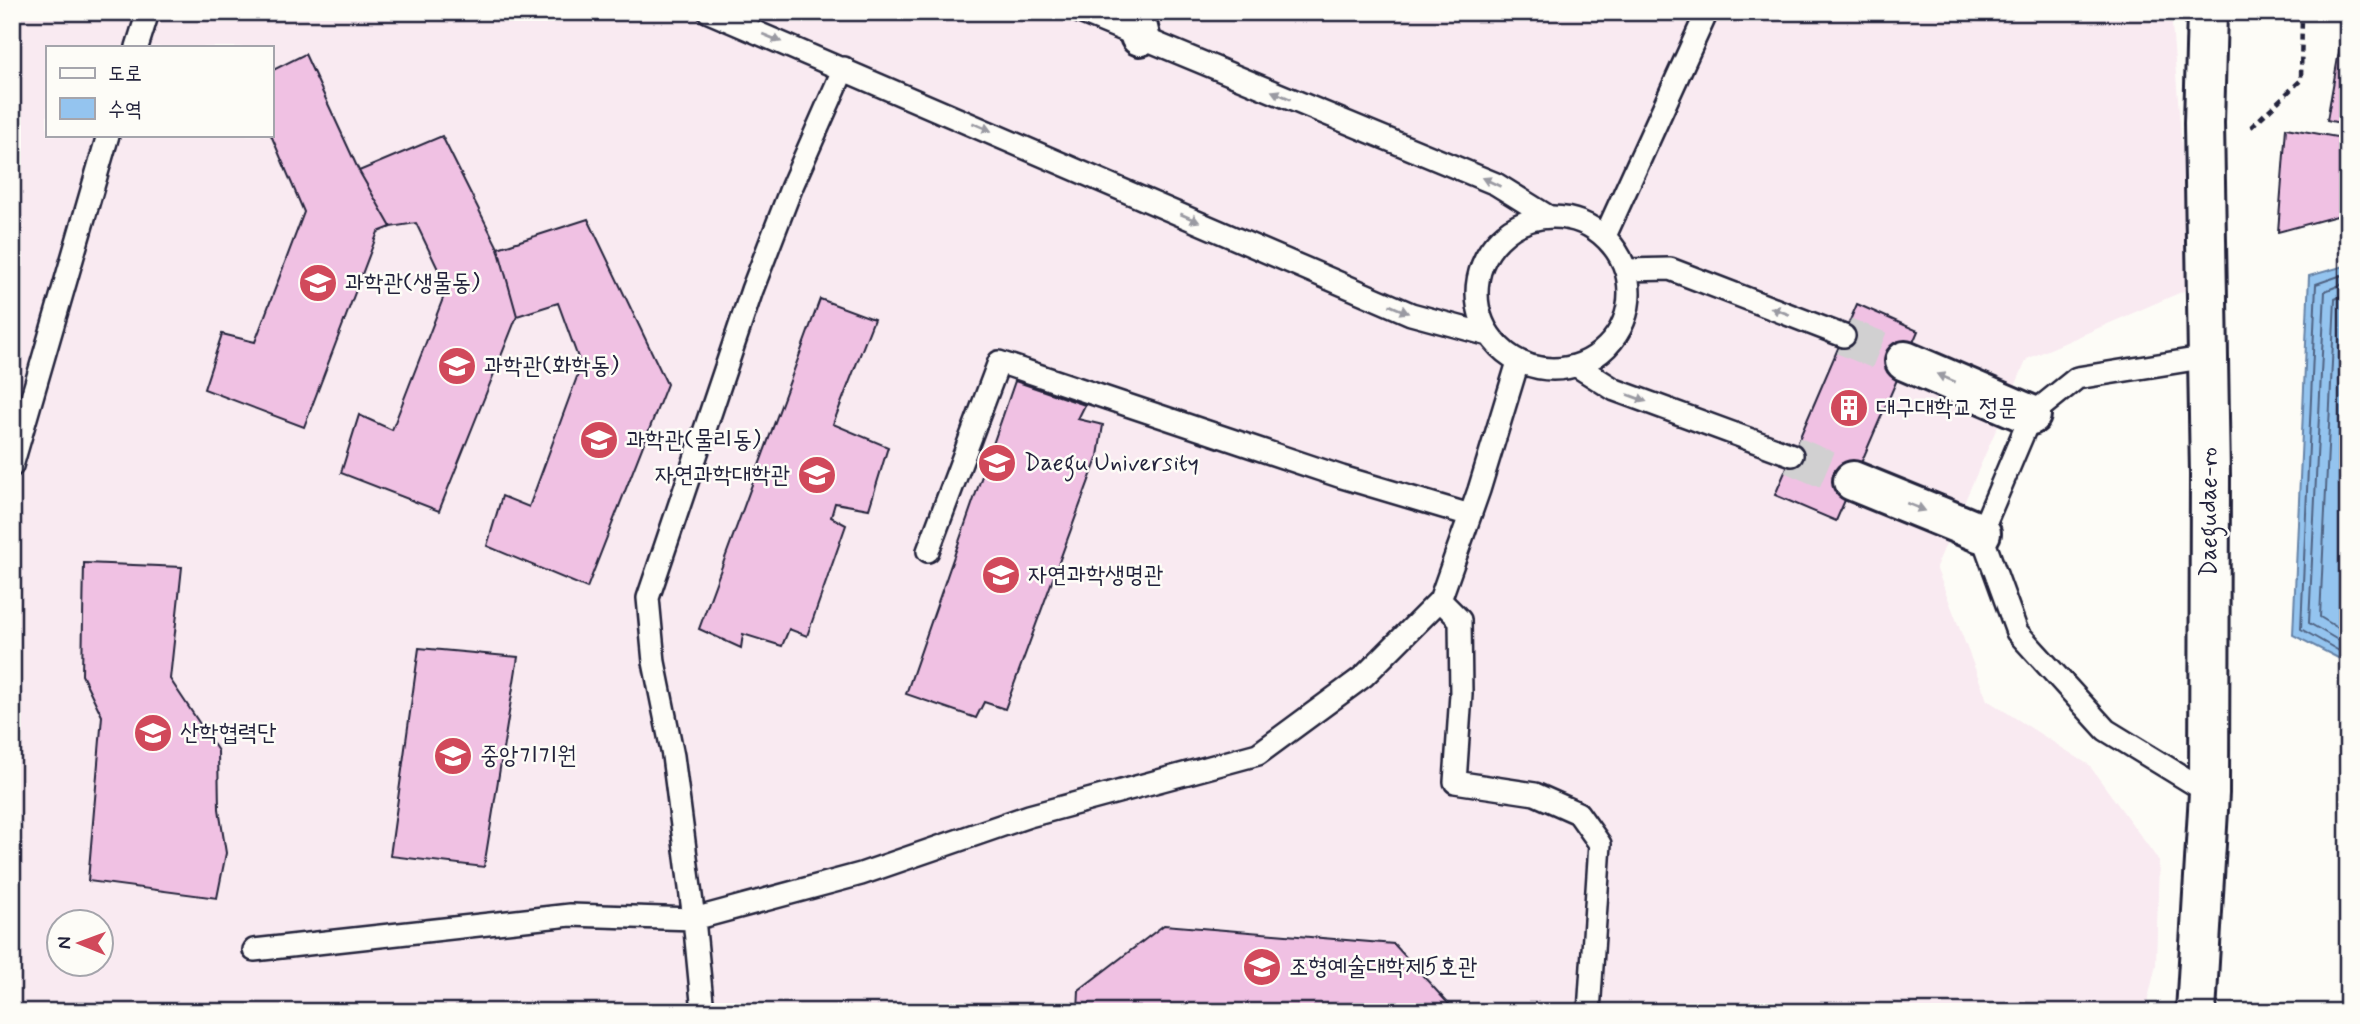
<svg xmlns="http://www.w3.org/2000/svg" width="2360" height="1024" font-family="Mynerve,'Poor Story',sans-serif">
	<rect width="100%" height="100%" fill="#fdfcf7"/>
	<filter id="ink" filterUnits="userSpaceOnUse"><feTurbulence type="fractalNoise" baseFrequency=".0143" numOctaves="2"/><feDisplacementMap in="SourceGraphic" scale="14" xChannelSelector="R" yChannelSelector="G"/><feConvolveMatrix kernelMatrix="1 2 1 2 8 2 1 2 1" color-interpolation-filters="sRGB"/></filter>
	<g filter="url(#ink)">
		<path fill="#f9eaf1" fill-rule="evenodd" d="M12,12H2171L2193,287L2027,359L1936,567L1987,700L2089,765L2159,861L2156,965L2145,1012H12ZM47,47H271V135H47ZM60,922H102V964H60Z"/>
		<path fill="#94c4ef" stroke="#6683a7" stroke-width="2" d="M2348,265V663L2293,635L2309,276Z"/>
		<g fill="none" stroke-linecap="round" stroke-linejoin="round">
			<path stroke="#506383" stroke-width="2" d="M2348,273L2316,284L2301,629L2348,656
				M2348,282L2325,291L2309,623L2348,646
				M2348,293L2335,299L2320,617L2348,634"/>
		</g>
		<path fill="#f0c1e3" stroke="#22223b" stroke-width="2" d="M2342,35L2348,36V125L2327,120Z
			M305,54L359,171L391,227L378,232L304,427L204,389L222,334L255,342L304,212L271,135V71Z
			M2286,128L2348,139V213L2278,232Z
			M442,136L498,248L517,316L439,511L341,473L359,415L392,430L447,288L416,223L391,227L359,171Z
			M588,219L667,384L587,588L487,546L502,496L529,507L581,366L558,303L517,316L498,248Z
			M820,299L874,319L833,424L888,447L869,509L835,503L831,517L846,525L807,636L789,629L782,646L743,634L741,648L699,629Z
			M1857,304L1918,331L1836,521L1775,495Z
			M1015,381L1085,405L1078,419L1103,425L1098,456L1005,709L984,702L976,718L906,694Z
			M84,563L182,567L170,679L218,751L219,809L226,853L217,898L88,881L102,716L82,675Z
			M419,648L518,657L484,867L390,856Z
			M1164,925L1394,944L1456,1012H1078L1079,990Z
			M415,1007L416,1012H390Z"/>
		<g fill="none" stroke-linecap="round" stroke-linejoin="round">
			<path stroke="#d1d0d1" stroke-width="38" stroke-dasharray="38 19" stroke-linecap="butt" d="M1844,336L1905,361
				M1792,455L1853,481"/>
			<defs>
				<path id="lane" d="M709,12L1411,314L1489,335
					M1080,12L1496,184L1549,217
					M137,47L148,12
					M1477 293a76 76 0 1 1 152 0a76 76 0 1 1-152 0Z
					M1605,236L1707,12
					M1626,270L1670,269L1844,336
					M2208,357L2077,378L2031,415L1981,533L2017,632L2106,730L2209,793
					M1577,366L1615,390L1792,455
					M12,466L108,135
					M928,551L999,362L1342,477L1470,515
					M1440,600L1460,620L1461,694L1455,782L1535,794L1578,813L1600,844L1589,1012
					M254,950L570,915L694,919L673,756L654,662L648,598L752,290L792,186L844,68
					M703,1012L694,919L861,874L1029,816L1258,754L1364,676L1440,600L1479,490L1518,362"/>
				<path id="street" d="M1134,12L1140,36
					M1905,361L2031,415
					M1853,481L1981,533"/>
				<path id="secondary" d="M2196,1012L2209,793L2210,475L2204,123L2207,12"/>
			</defs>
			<use href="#lane" stroke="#22223b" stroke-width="26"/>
			<use href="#street" stroke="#22223b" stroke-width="44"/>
			<use href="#secondary" stroke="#22223b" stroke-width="44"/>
			<path stroke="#22223b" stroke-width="4.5" stroke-dasharray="7 5" stroke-linecap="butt" d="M2251,127L2301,80L2302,12"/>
			<use href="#lane" stroke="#fdfcf7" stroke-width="21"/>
			<use href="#street" stroke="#fdfcf7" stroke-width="38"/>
			<use href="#secondary" stroke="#fdfcf7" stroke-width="38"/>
		</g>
		<defs><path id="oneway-solid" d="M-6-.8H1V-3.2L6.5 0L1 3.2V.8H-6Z" transform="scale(1.75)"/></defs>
		<g fill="#9a9aa2">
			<use href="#oneway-solid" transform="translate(772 38) rotate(22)"/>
			<use href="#oneway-solid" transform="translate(1281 95) rotate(-157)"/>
			<use href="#oneway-solid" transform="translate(982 127) rotate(23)"/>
			<use href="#oneway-solid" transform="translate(1491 182) rotate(-155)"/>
			<use href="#oneway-solid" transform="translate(1190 218) rotate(23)"/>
			<use href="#oneway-solid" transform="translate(1399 309) rotate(23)"/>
			<use href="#oneway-solid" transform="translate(1780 311) rotate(-159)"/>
			<use href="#oneway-solid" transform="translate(1946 378) rotate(-157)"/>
			<use href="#oneway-solid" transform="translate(1637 398) rotate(20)"/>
			<use href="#oneway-solid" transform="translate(1916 507) rotate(22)"/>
		</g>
	</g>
	<defs>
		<symbol id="university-disc" viewBox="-11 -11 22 22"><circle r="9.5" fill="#d1495b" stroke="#fdfcf7"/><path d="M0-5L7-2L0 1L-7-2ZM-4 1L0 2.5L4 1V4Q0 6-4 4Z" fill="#fff"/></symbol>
		<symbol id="building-disc" viewBox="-11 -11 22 22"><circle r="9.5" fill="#d1495b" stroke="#fdfcf7"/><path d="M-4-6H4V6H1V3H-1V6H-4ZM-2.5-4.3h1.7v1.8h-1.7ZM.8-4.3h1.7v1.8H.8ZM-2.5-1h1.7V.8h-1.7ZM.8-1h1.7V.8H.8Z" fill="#fff"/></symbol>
	</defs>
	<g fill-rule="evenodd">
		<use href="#university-disc" x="296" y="261" width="44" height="44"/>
		<use href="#university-disc" x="435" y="344" width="44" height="44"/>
		<use href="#building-disc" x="1827" y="386" width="44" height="44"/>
		<use href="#university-disc" x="577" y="418" width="44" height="44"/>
		<use href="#university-disc" x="975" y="441" width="44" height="44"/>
		<use href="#university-disc" x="795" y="453" width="44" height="44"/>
		<use href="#university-disc" x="979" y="553" width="44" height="44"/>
		<use href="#university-disc" x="131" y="711" width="44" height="44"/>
		<use href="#university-disc" x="431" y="734" width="44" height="44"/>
		<use href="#university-disc" x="1240" y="945" width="44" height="44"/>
	</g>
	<g text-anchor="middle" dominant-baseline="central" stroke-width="5" stroke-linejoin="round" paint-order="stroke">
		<g font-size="24" fill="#22223b" stroke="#fdfcf7" text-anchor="start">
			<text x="345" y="283">과학관(생물동)</text>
			<text x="484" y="366">과학관(화학동)</text>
			<text x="1876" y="408">대구대학교 정문</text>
			<text x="626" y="440">과학관(물리동)</text>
			<text x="1024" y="463">Daegu University</text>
			<text x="790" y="475" text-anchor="end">자연과학대학관</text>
			<text x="1028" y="575">자연과학생명관</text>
			<text x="180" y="733">산학협력단</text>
			<text x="480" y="756">중앙기기원</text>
			<text x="1289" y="967">조형예술대학제5호관</text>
		</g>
		<g font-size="24" fill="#22223b" stroke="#fdfcf7">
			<text transform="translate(2209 512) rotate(-90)">Daegudae-ro</text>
		</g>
	</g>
	<rect width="2360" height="1024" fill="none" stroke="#fdfcf7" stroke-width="42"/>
	<rect x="21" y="21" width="2318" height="982" fill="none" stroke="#22223b" stroke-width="2.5" filter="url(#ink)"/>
	<rect x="46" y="46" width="228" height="91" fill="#fdfcf7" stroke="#a5a5ac" stroke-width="2"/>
	<rect x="60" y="68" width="35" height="10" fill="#fdfcf7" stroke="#a5a5ac" stroke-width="2"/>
	<text x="108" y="80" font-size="21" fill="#22223b">도로</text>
	<rect x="60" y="98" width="35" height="21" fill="#94c4ef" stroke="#a5a5ac" stroke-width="2"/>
	<text x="108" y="116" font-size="21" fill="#22223b">수역</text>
	<g transform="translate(80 943) rotate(271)"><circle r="33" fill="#fdfcf7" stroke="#a5a5ac" stroke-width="2"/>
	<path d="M0-5L12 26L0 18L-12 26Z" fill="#d1495b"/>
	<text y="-10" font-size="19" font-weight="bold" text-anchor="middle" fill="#22223b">N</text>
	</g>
</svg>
